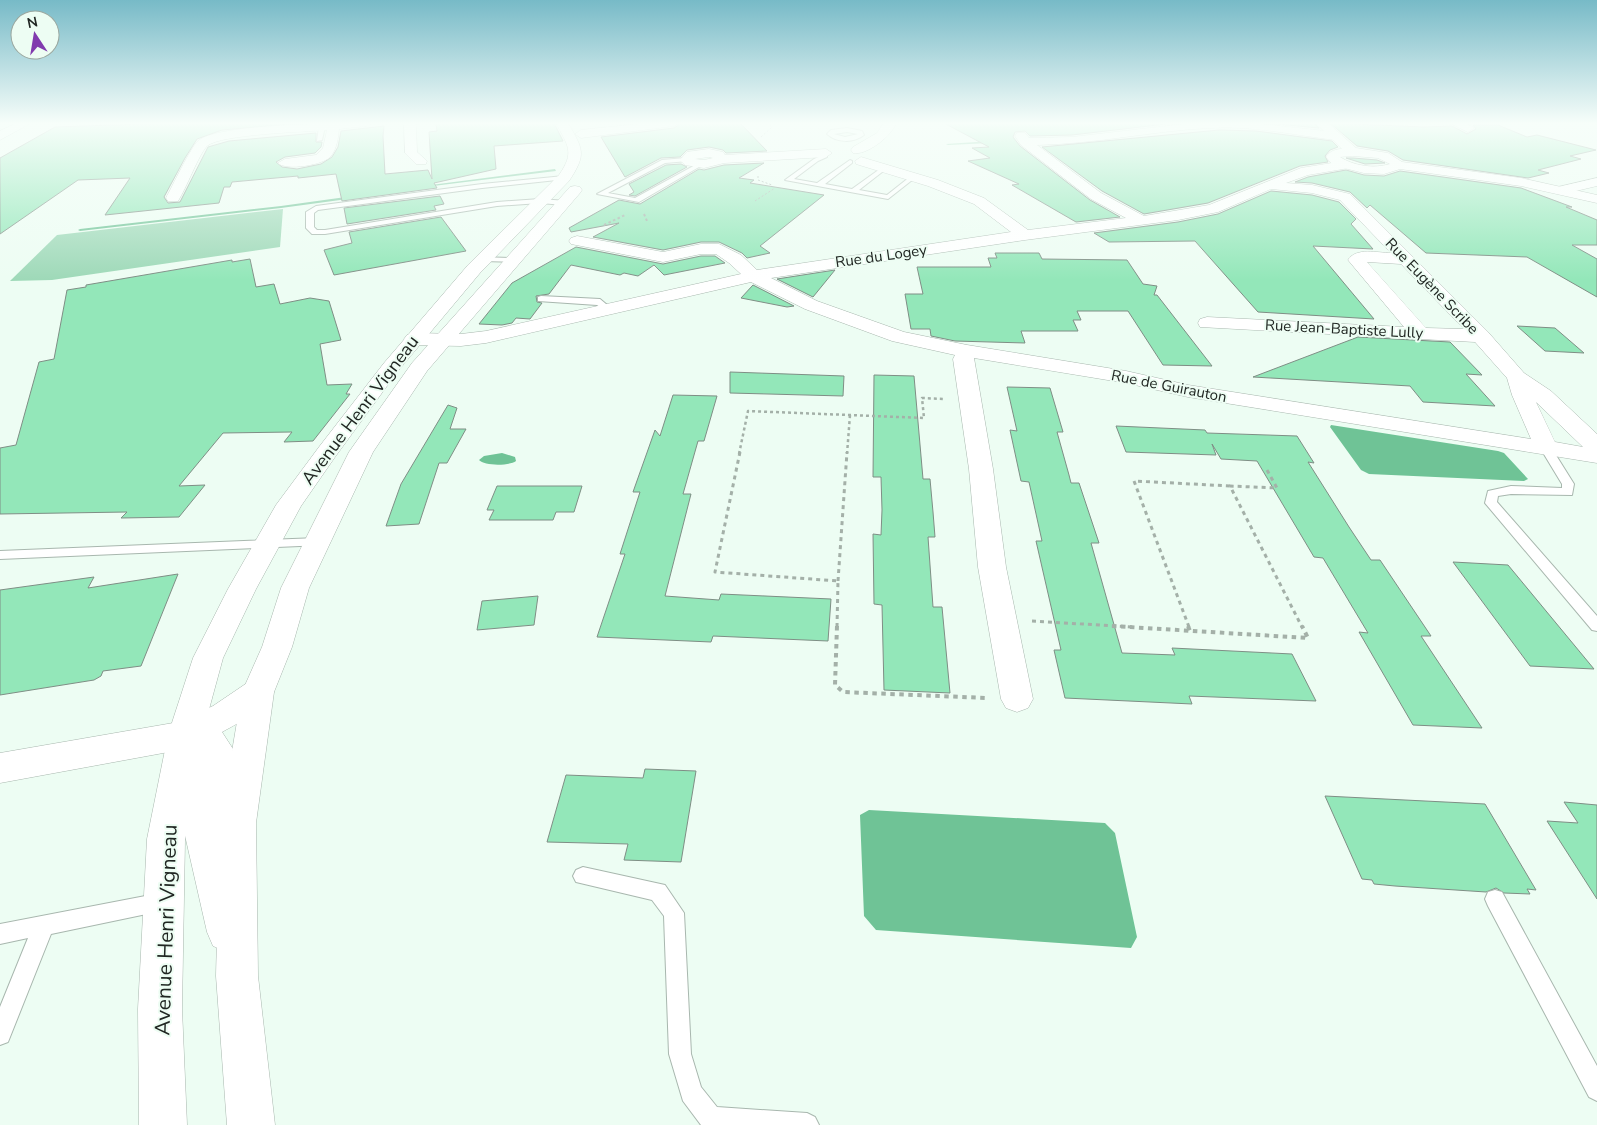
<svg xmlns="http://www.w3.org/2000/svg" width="1597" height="1125" font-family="'Nunito Sans',sans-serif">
	<rect width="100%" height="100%" fill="#edfdf3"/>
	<path fill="#9ed9b8" d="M283,209L280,247L52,280L10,281L57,235Z"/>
	<path fill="#6fc396" d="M1331,425L1498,451L1504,453L1528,479L1524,481L1369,474L1361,470L1330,427Z
		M502,453L515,457L516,461C509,466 484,466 479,460L484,456Z
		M869,810L1105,823L1115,833L1137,937L1131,948L876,930L864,916L860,815Z"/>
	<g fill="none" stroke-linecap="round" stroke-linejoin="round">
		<path fill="#6fc396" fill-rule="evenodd" d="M990,141L991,143L948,145L946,144Z
			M555,169L556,171L425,187L423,186Z
			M353,196L355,197V198L281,208L80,231L78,230L80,229L281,206Z"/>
	</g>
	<path fill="#93e7b9" stroke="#7f8e85" d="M170,123H301L222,130L197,139L185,158L164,197L168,203L180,202L208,147L229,141L316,133V142H322L321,147L315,153L285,157L276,162L282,167L297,169L321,164L332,157L338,147L341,131L384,126L383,136L385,174L428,170L432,179L429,132L437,131L436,123H554L563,141L494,146L496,169L434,183L437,188L342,201L336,174L298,178V176L232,182L230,187H224L219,203L105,215L130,178L78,180L0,234V158L55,127Z
		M682,123H740L767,151L726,153L723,150L709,147L687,150L680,157L661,158L625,177L601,137L674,128Z
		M944,123H1163L1166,124L1072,135L1030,136L1025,131L1015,132L1013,137L1020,146L1090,200L1120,217L1076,222L1012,185L1019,184L968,161L990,158L972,148L989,147Z
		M1266,123H1314L1319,128Z
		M1330,123L1424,127L1452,126L1467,134L1476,129L1473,125H1498L1527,137L1537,135L1596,150L1570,156L1581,159L1538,170L1549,173L1528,178L1403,160L1388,151L1357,146Z
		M1219,130L1256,131L1332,141L1338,147L1330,150L1325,156L1328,162L1300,166L1208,203L1144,214L1102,191L1042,147Z
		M1346,158H1353L1377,160L1385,163L1365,164Z
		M764,163L739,178L754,180L750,183L824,195L760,246L770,253L747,258L742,253L719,242H701L663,250L593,237L619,223L571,232L569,228L619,200L640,204L699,169L704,170L724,165Z
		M681,164L687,167L635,196L629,195L634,192L629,184L666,165Z
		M1346,170L1364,175L1384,176L1400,171L1521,188L1572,207H1566L1597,220V245H1572L1597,259V297L1527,257L1426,253L1370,205L1367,208L1350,192L1312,183L1295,182L1308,177Z
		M1271,191L1312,195L1339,202L1356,219L1351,224L1373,249L1313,246L1374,319L1258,312L1195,241L1109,242L1094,233L1178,222L1218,214Z
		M440,196L444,204L434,206L436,210L347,224L344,208Z
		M441,217L466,251L334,275L324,250L352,243L349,232Z
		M576,247L663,264L701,256H715L725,263L664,275L654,265L638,276L624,273L620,275L571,265L549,294L536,296L537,302L542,303L530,319L516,318L512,323L502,325L479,324L512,283Z
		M995,253H1039L1042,259L1127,260L1143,284L1157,286L1154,295H1157L1212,366L1163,365L1128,311H1077L1081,320H1073L1078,331H1021L1025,343L955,341L931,336L930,329H911L905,294H923L917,267H991L988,258H997Z
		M250,259L256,287L274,284L280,304L310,298L329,301L341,340L320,344L327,385L352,384L346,394H350L313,441L284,442L292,432L223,433L179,486L205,485L179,517L121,518L127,512L0,514V448L16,445L39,362L54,359L67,290L86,287V285L232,260V262Z
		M835,270L813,297L777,279Z
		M753,285L794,306L787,307L741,298Z
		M1517,326L1555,328L1584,353L1545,351Z
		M1358,337L1450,342L1482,375L1466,374L1495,406L1423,402L1410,386L1253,377Z
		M730,372L844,376L843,396L730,393Z
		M874,375L914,376L923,479H930L933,512L935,537H928L933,607H942L950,693L884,690L882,605L874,604L873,534L881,535L882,510L881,477H873Z
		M1007,387L1050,388L1063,432H1057L1069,475L1071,483H1079L1099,543H1091L1122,653L1175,655L1172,648L1292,654L1316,701L1189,696L1192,704L1065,698L1054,650H1061L1036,541H1042L1029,482L1021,481L1010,430L1017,431Z
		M673,395L717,396L704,441H698L683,494H691L665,596L719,600L721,594L831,599L828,641L713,636L711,642L597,637L625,554H620L640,492H633L655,430L660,436Z
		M448,405L457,408L450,429H466L447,463H439L419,524L386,526L401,484Z
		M1116,426L1205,430L1207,433L1297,436L1314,463L1308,462L1349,527L1371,560H1380L1431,636H1421L1482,728L1413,725L1359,632L1368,633L1323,558L1314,557L1257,461L1221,459L1212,444L1216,455L1126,452Z
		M497,486H582L574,512H556L553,520H489L494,510H487Z
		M1453,562L1508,565L1594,669L1530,666Z
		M178,574L141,666L103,671L101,676L94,680L0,695V590L94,577L88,588Z
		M538,596L534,625L477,630L482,601Z
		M645,769L696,771L681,862L624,860L628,844L547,842L566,775L643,778Z
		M1325,796L1485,804L1536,890L1527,889L1530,894L1504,893L1496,888L1486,892L1395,886L1374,884L1372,880L1362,879Z
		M1564,802L1597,805V899L1547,821L1578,823Z"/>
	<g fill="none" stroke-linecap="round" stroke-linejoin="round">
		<defs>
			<path id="service" d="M322,125L325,127L322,140L317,141L319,127Z
				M847,128L862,131L864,135C854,143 837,143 827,134L831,130ZM847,132L858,134L845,137L834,134Z
				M825,154L827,155V157L818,161L794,179L817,183L850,160L852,161V163L825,184L852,189L884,166L886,167V169L859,190L887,195L911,176L916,177L888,199L785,180L814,159Z
				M686,158L689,160L688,161L665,163L608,193L635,198L699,163L704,164L639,202L597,194L662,160Z
				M564,176L566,177V179L482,188L318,210L314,213V227L317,230H325L497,202L540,199L567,201L568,203L564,205L540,203L497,206L325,234H312L306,228V212L316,206L482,184Z
				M480,257L514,258L518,260L514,262L483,261H480Z
				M541,296L600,299L612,309L607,312L597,305L538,301V297Z
				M1545,443L1549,444L1574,484L1572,495L1511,494L1498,496L1497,502L1597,616V631L1592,630L1485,503L1488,491L1511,486L1562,488V484L1539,446Z
				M318,538L323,539L325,542L323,545L0,559V551Z
				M583,867L665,885L684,913L691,1054L701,1087L717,1107L807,1113L815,1117L819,1125H701L683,1101L669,1054L664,916L652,900L576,882L573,876L576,870Z
				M1495,890L1502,892L1597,1066V1101L1589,1097L1488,906L1485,899L1488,892Z
				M161,893L168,895L171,902L168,909L161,911L51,934L8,1042L0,1045V1007L28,938L0,944V924Z"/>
			<path id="minor" d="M17,123H31L0,140V131Z
				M329,123H373L367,126L339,129C338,138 337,148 331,156C324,165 286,171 278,163L285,159L316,155L323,148L327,130C304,132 221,134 207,146C199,154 186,189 178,201H168L166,198C172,187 191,147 198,141C215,126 303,125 329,123Z
				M404,123H416L417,152L427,161L426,164H416L405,153Z
				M648,123H680L674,126L581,138L575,134L581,130Z
				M884,123H896C892,136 866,156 853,153L851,150L853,147L877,133Z
				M1193,123H1252L1335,132L1341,136L1335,140C1294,135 1250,125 1209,128C1151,131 1095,144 1037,145L1101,193L1144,216L1209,205L1301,168L1344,161L1349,162L1351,165L1349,168L1308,175L1286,183L1312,185L1350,194L1488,332L1524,373L1551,391L1597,434V463L1188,397L1126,383L974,358L993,469L1006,567L1033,699L1028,708L1017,712L1006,708L1001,699L978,567L969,469L953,359L955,355L892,341L805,309L751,282L486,343L461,346L414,345L407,343L404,339L407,335L414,333L461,334L486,331L741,274L729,263L716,254H701L663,262L571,244L569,241L571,238L577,236L663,252L701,244H719L741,255L757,270L1011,232L974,204L928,186L856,164L855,161L861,157L938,180L984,198L1028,230L1126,218L1091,199L1021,145L1015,136L1017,133H1025L1029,138L1072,137ZM1271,189L1312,193L1340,200L1391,253C1378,253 1356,247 1348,260L1404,327L1207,317L1200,319L1198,323L1200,327L1475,342L1507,378L1512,395L1531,439L1188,385L1126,371L967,345L904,332L817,301L771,278L1025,240L1178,220L1218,212ZM1367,262L1401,264L1464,329L1426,328ZM1536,402L1583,447L1555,442Z
				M1450,123H1465L1474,128L1468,132Z
				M709,149L723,152L725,155L826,149L832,153L826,157L724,163L704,168L685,165L680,160L687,152ZM709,157L713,158L704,160L695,159Z
				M1597,178V186L1563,194L1556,190L1558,187Z
				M258,680L269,683L274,692C264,710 240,722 222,732L233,749L222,831L247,932L241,946L227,952L213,946L207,932L184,831L198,750L185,749L0,783V753L179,722L213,706L247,683Z"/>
			<path id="tertiary" d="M556,123H568C583,149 587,154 569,181L480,273L398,371L335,457L301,506L256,589L223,658L202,735L185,839L182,1009L187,1125H139L138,1009L147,839L168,735L193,658L228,589L276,505L319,447L384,363L468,265L559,175C575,152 568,146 556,123Z
				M1316,123H1328L1356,148L1388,153L1402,162L1521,178L1597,195V203L1521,186L1400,169L1384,174L1364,173L1340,167L1332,164L1326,157C1330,151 1336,149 1342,149ZM1353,156L1378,158L1390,164C1374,169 1354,166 1340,157Z
				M575,186L580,187L582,190L580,193L427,371L373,452L309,588L292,647L274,692L256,823L258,976L275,1125H227L216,976L220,823L242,692L262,647L281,588L349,452L412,363L570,187Z"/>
		</defs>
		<use href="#service" stroke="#a8b7ae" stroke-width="2"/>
		<use href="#minor" stroke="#a8b7ae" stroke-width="1"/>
		<use href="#tertiary" stroke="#a8b7ae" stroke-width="1"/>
		<path stroke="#a4b0a8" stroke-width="1" stroke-dasharray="2 2" stroke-linecap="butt" d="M761,137L772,127L767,123
			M758,176V180L772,185
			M755,201L775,188"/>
		<path stroke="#a4b0a8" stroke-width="2" stroke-dasharray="2.5 2.5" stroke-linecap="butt" d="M644,214L647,221
			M604,225L625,215"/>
		<path stroke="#a4b0a8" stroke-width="2.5" stroke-dasharray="3 3" stroke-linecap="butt" d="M739,454L748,411L924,418L922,398L945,399
			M847,454L850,415"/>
		<path stroke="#a4b0a8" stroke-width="3" stroke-dasharray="4 4" stroke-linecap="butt" d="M740,452L715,572L838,581L837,627
			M1267,470L1277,488L1230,486L1302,627
			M838,581L847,452
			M1032,621L1132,627
			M1189,627L1134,481L1230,486"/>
		<path stroke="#a4b0a8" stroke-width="4" stroke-dasharray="4.5 4.5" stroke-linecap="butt" d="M837,626L835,685L843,692L987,698
			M1112,626L1308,638L1302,626
			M1188,626L1190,631"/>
		<use href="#service" fill="#fff" fill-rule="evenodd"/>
		<use href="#minor" fill="#fff" fill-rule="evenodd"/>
		<use href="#tertiary" fill="#fff" fill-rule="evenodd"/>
	</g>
	<linearGradient id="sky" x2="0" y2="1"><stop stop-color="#77bac7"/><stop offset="0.44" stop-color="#f7fefa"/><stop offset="1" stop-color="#f7fefa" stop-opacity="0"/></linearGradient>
	<rect width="1597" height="280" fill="url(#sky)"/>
	<g text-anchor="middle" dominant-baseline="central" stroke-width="4" stroke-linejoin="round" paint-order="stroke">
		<g font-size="15" fill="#202622" stroke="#edfdf3">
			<text transform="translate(881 256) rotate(-8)">Rue du Logey</text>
			<text transform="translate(1432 286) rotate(46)">Rue Eugène Scribe</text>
			<text transform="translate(1344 329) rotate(3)">Rue Jean-Baptiste Lully</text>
			<text transform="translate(1169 386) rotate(11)">Rue de Guirauton</text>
		</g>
		<g font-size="18" fill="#202622" stroke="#edfdf3">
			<text transform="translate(360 410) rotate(-53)">Avenue Henri Vigneau</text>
		</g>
		<g font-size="21" fill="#202622" stroke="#edfdf3">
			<text transform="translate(166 930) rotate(-88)">Avenue Henri Vigneau</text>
		</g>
	</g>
	<g transform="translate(35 35) rotate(348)"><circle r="24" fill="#edfdf3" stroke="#9ba79f"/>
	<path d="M0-4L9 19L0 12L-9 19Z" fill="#813bae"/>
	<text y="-8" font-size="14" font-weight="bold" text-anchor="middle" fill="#202622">N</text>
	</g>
</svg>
